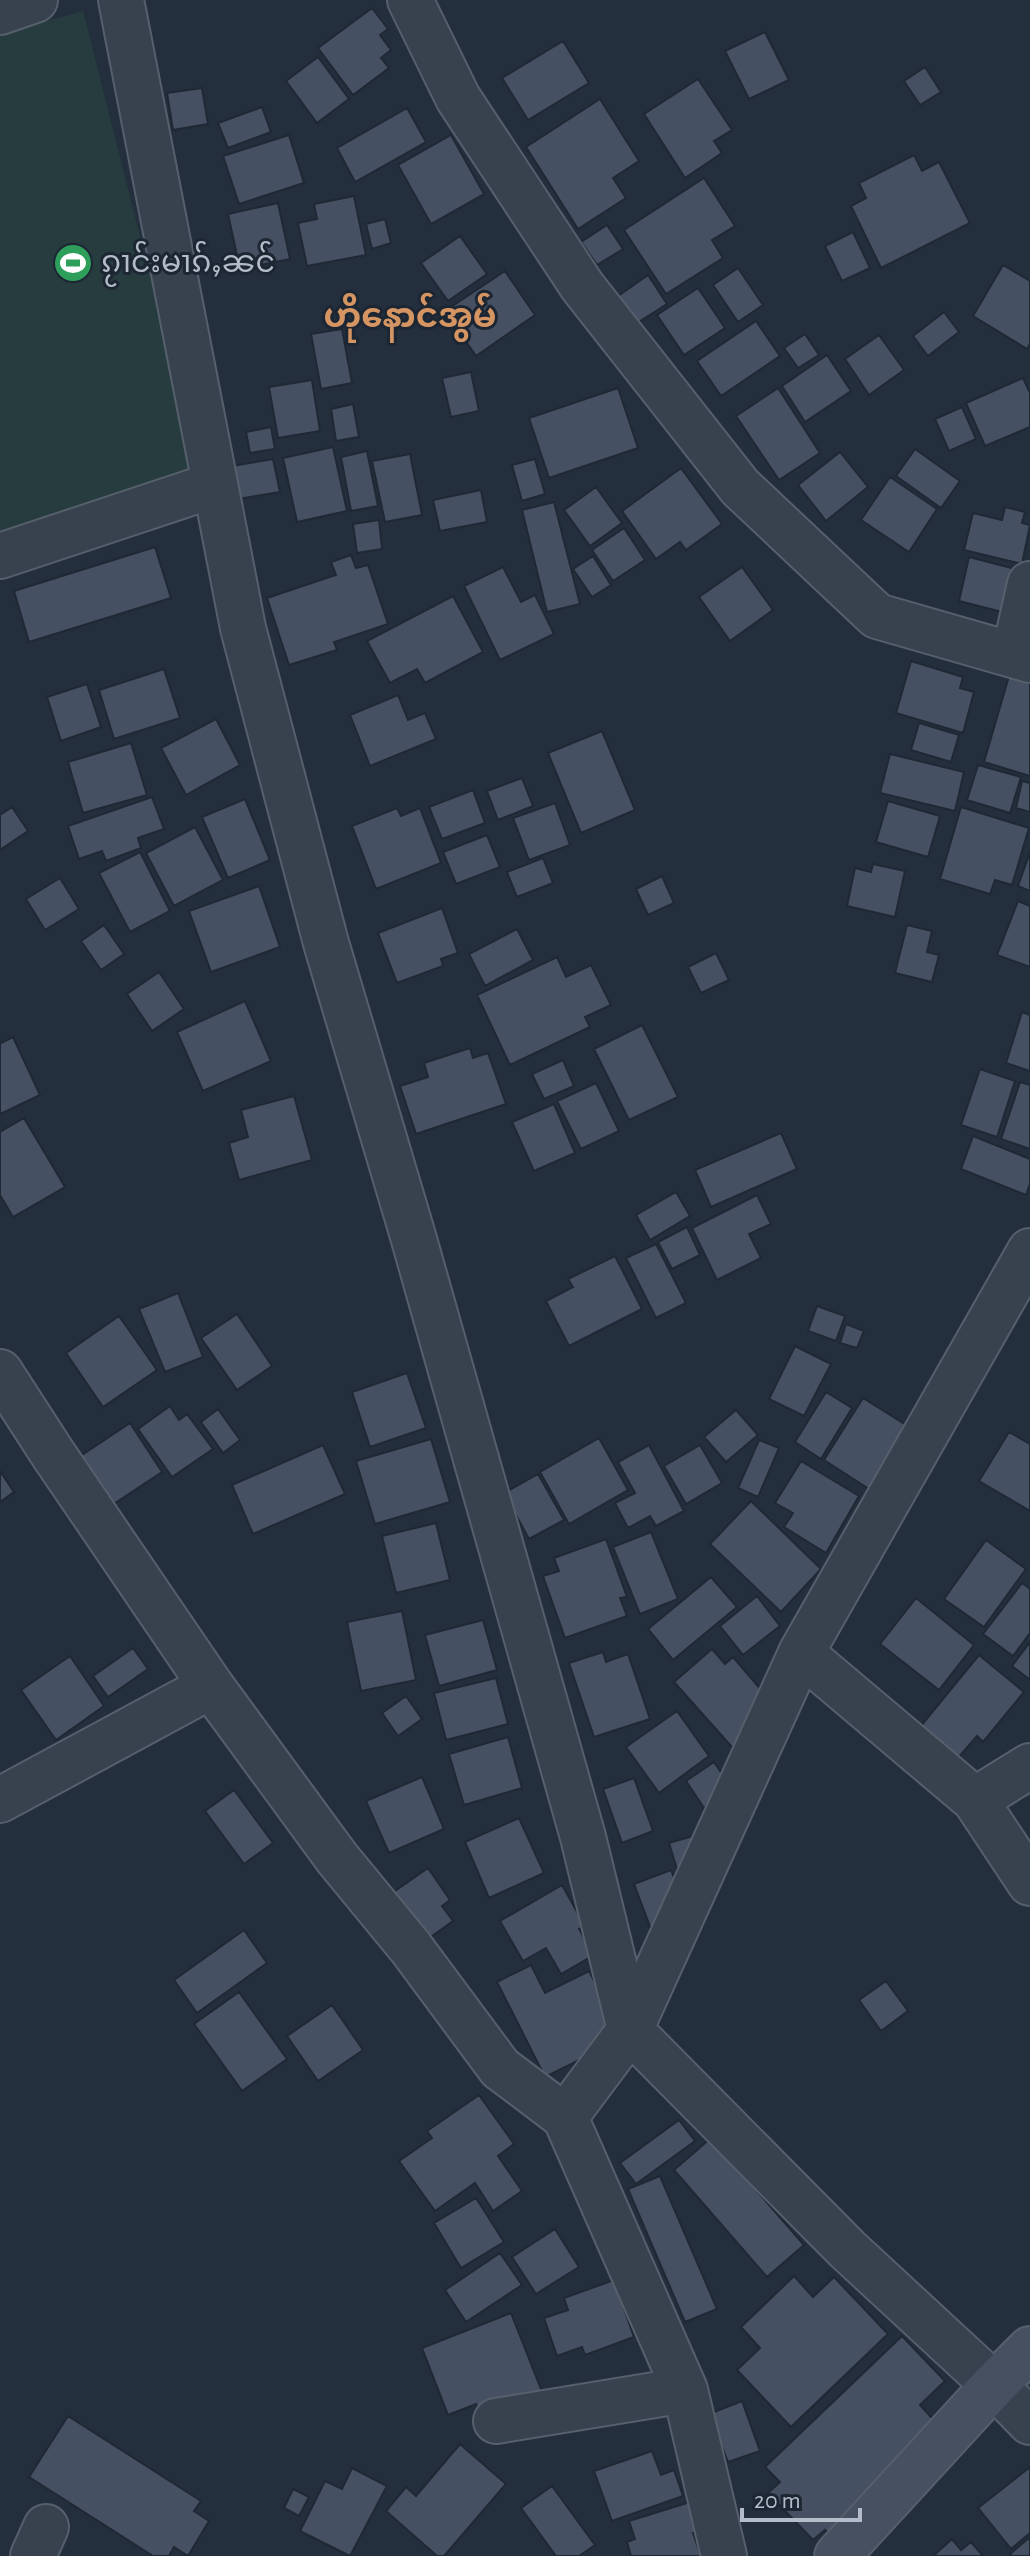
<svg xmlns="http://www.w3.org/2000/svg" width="1030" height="2556" font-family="'Alegreya Sans','Noto Sans Myanmar',sans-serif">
	<rect width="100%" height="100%" fill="#242f3e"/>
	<path fill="#263c3f" d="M83,11L205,493L0,560V34Z"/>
	<path fill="#455162" stroke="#1f2835" stroke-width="2" d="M372,8L388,29L380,35L391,50L381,58L389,68L353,95L318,48Z
		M765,32L789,80L749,99L725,51Z
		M563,41L589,83L528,120L502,78Z
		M318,57L349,99L317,123L286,81Z
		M925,67L941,92L920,105L904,81Z
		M698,79L732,130L714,141L722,153L685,178L644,114Z
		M202,88L208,124L173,130L167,93Z
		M600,99L639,161L613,178L626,198L578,229L526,147Z
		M262,107L271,132L228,148L218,123Z
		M407,108L426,142L355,182L337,148Z
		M289,135L304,183L239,204L223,156Z
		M451,135L484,194L431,224L398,165Z
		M914,155L922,171L939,162L970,223L881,268L851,206L866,198L859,183Z
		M704,178L735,226L712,240L723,258L666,294L624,230Z
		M354,196L366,255L307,266L298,223L317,219L314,204Z
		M278,203L290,259L240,269L228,214Z
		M385,219L391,243L372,249L366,224Z
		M607,225L623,249L597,265L581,242Z
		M853,232L870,268L842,281L825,246Z
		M460,236L487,274L448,301L421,263Z
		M1003,265L1030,281V344L1027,349L973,316Z
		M738,268L763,305L738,322L713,285Z
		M505,271L535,315L476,356L445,311Z
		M648,275L667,304L637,323L618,296Z
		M698,288L725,328L684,355L657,315Z
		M944,312L959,332L928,356L913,336Z
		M756,321L780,356L721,396L697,361Z
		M342,329L352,383L321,389L311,334Z
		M805,334L819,355L798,368L784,348Z
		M879,335L904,370L869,395L845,359Z
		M827,355L851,391L805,422L782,386Z
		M471,372L479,411L451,417L442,378Z
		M1023,378L1030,393V427L985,446L966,403Z
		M312,380L320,431L278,438L269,387Z
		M618,388L638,448L549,478L529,418Z
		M778,388L820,453L779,480L736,416Z
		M353,404L359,437L336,441L331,409Z
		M962,407L976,439L949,451L935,419Z
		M271,427L275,449L250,453L246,432Z
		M333,447L347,511L297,522L283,458Z
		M915,449L960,481L941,508L896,476Z
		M367,451L378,506L351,511L341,457Z
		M840,452L868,487L826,521L798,485Z
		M410,454L422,515L385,522L372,461Z
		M273,459L280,492L238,499L232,466Z
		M535,459L545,494L522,501L512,465Z
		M681,468L722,524L686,550L680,542L656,559L622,511Z
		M890,477L937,509L909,552L861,520Z
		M596,487L622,523L590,546L564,510Z
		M481,490L487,522L440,531L433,500Z
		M554,502L580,604L547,612L522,510Z
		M1005,507L1025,512L1022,523L1030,525L1022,564L964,550L973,513L1002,520Z
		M379,520L382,549L357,553L353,524Z
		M624,528L645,560L613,581L592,550Z
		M155,547L171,598L29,642L14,591Z
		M351,555L356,568L368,565L388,624L334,642L337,650L289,665L267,598L336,575L331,562Z
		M593,556L611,585L592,597L573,569Z
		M969,557L1019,570L1010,614L959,601Z
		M503,567L521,602L535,595L554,634L500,660L464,586Z
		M742,567L773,610L730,641L699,597Z
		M453,596L483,652L425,683L417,669L390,683L367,641Z
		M911,661L963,677L960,688L974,692L963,733L896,713Z
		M164,669L180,718L114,739L99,690Z
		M1009,676L1030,683V776L984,762Z
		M87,684L101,727L61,741L47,697Z
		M398,695L408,720L425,713L436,739L370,766L350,715Z
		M216,719L240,765L186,795L161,748Z
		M919,723L959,735L951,762L911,750Z
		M602,731L635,810L581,833L548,753Z
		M131,743L147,795L83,813L68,762Z
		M890,754L964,772L955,811L880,793Z
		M978,765L1021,777L1010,813L967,800Z
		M522,778L533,806L498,820L487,791Z
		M1022,781L1030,783V812L1016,808Z
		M473,790L485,823L442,839L429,807Z
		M152,797L164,829L138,838L141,848L106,861L102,851L79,859L68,826Z
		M245,799L270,860L228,878L202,817Z
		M888,801L940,816L928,857L876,842Z
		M555,803L570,845L529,860L513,818Z
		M12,807L28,831L0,850V815Z
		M961,807L1029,828L1012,885L995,880L990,894L940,879Z
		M397,808L401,816L420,808L441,863L376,889L352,826Z
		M195,827L223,880L174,906L146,853Z
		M487,835L500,867L456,884L443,852Z
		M140,852L170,911L130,932L99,873Z
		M1030,852V891L1018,886Z
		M543,858L553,883L517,897L507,872Z
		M873,864L905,871L895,917L847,906L855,868L871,872Z
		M662,876L674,903L648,915L636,889Z
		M60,878L79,909L45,930L26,899Z
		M259,886L280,947L211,972L189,911Z
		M1018,901L1030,906V967L997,955Z
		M442,908L458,953L441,959L443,966L397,983L378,933Z
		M104,925L124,954L101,970L81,941Z
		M907,925L932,931L927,952L939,955L932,982L895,973Z
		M517,929L533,960L485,986L469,954Z
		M716,953L729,980L701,993L688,967Z
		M557,957L566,977L591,965L611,1005L585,1017L590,1027L510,1065L477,995Z
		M159,972L184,1009L152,1031L127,994Z
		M245,1001L271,1061L203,1091L177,1032Z
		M1022,1012L1030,1015V1071L1006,1063Z
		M642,1025L678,1097L629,1120L594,1049Z
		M13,1037L40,1095L0,1114V1040L1,1043Z
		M470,1048L473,1058L488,1053L506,1104L416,1134L400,1086L428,1077L424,1063Z
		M563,1060L574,1086L544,1099L532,1074Z
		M980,1069L1015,1081L997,1137L961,1125Z
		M1020,1082L1030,1085V1149L1001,1139Z
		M596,1083L619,1131L581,1149L557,1101Z
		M294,1096L312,1160L239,1180L229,1143L248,1137L241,1110Z
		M554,1104L575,1153L534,1171L512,1122Z
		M24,1118L65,1187L13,1217L0,1195V1132Z
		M781,1133L797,1169L711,1207L695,1170Z
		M973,1136L1030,1159V1184L1026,1195L961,1169Z
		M676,1192L690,1216L650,1240L636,1215Z
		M757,1195L771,1224L749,1234L761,1258L717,1280L692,1228Z
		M687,1227L700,1255L672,1269L658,1242Z
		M656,1244L686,1303L656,1318L626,1258Z
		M615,1256L642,1309L569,1346L546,1301L573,1287L568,1279Z
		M178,1293L203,1357L165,1372L139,1309Z
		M817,1306L845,1316L836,1341L808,1331Z
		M237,1314L272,1366L237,1390L201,1338Z
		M119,1316L157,1370L103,1407L66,1353Z
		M846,1324L864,1331L857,1348L840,1343Z
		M795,1346L831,1364L804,1416L769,1399Z
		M407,1373L426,1428L370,1447L352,1392Z
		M826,1392L852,1408L821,1459L795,1442Z
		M863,1398L922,1435L883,1498L824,1460Z
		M170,1406L179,1420L187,1414L213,1449L172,1477L138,1429Z
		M218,1409L240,1440L223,1453L201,1422Z
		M736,1410L758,1435L726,1462L704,1437Z
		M130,1423L162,1472L103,1511L70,1463Z
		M1009,1432L1030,1444V1511L979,1481Z
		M599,1438L628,1490L569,1524L540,1472Z
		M431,1439L450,1502L375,1524L356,1461Z
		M759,1440L779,1448L758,1497L738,1488Z
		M323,1445L345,1494L253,1534L232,1485Z
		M649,1445L684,1511L656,1526L650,1516L628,1528L615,1503L635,1493L618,1462Z
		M700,1445L722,1483L686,1504L664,1466Z
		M801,1461L859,1496L826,1553L784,1527L793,1513L775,1503Z
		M0,1471L14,1492L0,1502Z
		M538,1474L564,1520L529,1539L504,1493Z
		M751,1501L821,1569L781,1612L710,1544Z
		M436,1523L450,1580L396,1593L382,1536Z
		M651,1532L678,1599L640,1614L613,1547Z
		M606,1539L627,1597L620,1598L627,1616L565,1638L543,1576L559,1571L554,1558Z
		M986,1540L1026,1569L984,1627L944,1599Z
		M711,1577L737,1607L673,1660L648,1629Z
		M1022,1583L1030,1589V1633L1013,1656L983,1634Z
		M757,1596L780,1626L743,1655L720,1626Z
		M916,1598L974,1645L939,1690L880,1644Z
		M402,1611L416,1680L361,1691L347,1622Z
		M483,1620L497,1670L439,1686L425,1635Z
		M1030,1642V1680L1012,1666Z
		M133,1648L148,1669L108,1697L93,1676Z
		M712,1649L725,1664L733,1657L768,1698L739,1755L674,1682Z
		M603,1652L606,1662L628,1654L650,1719L594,1737L569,1663Z
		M979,1655L1024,1692L983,1742L977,1736L958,1758L920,1727Z
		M70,1656L104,1706L56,1740L21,1690Z
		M496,1678L508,1724L446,1740L434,1693Z
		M406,1696L422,1719L398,1736L382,1713Z
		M677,1711L709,1756L659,1793L626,1747Z
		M508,1737L522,1788L464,1805L449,1754Z
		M714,1762L732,1789L704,1808L686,1781Z
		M422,1777L444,1829L389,1853L366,1801Z
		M634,1778L653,1831L622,1843L603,1789Z
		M234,1790L273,1843L244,1864L205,1811Z
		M519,1818L544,1873L489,1898L465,1842Z
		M693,1836L710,1892L686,1899L669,1843Z
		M428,1868L450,1900L442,1906L453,1921L425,1941L392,1893Z
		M671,1870L691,1923L654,1937L634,1884Z
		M562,1885L585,1926L579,1929L594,1955L561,1974L546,1948L523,1961L500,1921Z
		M244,1930L267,1963L197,2013L174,1980Z
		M531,1965L545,1993L589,1971L624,2038L545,2077L497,1982Z
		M886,1981L908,2011L881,2031L859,2000Z
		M239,1992L287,2059L242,2091L194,2024Z
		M332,2005L363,2050L318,2081L287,2036Z
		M479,2095L514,2144L498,2156L522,2191L493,2211L475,2183L435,2211L399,2161L432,2138L427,2131Z
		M679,2120L695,2141L636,2184L620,2163Z
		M711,2138L804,2245L767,2277L674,2170Z
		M660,2176L717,2309L685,2322L628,2189Z
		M476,2198L504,2242L461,2268L434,2223Z
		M555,2229L579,2267L536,2294L512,2257Z
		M500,2253L522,2285L466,2322L445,2290Z
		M794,2276L813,2297L834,2277L888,2334L791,2427L737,2370L760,2348L741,2327Z
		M614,2280L634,2337L585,2355L582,2347L557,2356L544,2318L568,2310L564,2298Z
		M511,2313L548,2407L480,2414L476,2404L448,2415L422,2348Z
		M902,2336L945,2381L920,2405L943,2430L831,2537L825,2530L813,2540L768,2493L780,2482L765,2467Z
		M742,2401L760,2451L728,2462L709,2414Z
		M68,2416L201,2501L194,2511L209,2521L188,2556L174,2547L169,2556H153L29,2477Z
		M460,2444L506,2484L444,2556H437L386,2511L406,2487L416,2496Z
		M652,2451L661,2475L674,2470L683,2496L612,2521L594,2471Z
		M1030,2467V2533L1011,2549L978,2508Z
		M352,2468L387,2486L350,2556L300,2531L325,2481L342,2489Z
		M552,2486L595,2545L579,2556H556L521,2508Z
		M293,2489L309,2497L299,2516L284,2508Z
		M690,2502L699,2532L693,2533L701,2556H631L627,2542L635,2539L629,2521Z
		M1030,2537V2556H1012L1010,2554Z
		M952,2539L961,2550L971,2542L983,2556H933Z"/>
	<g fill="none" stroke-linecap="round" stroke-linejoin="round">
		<defs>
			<path id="street" d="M121,0L243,628L326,943L413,1236L583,1837L630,2030L847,2249L994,2385L1030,2422
				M410,0L458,98L582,286L740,487L877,616L1030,660
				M0,12L35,0
				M0,556L214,485
				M1014,655L1030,584
				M0,1372L53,1454L211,1686L337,1858L411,1948L500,2068L565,2117
				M801,1653L975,1800L1030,1766
				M0,1800L211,1686
				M975,1800L1030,1883
				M496,2421L685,2390
				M33,2556L46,2527
				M724,2556L685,2390L565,2117L630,2030L801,1653L1030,1251"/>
			<path id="secondary" d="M837,2556L994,2385L1030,2349"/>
		</defs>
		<use href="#street" stroke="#565f6c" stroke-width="48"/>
		<use href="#secondary" stroke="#565f6c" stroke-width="48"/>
		<use href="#street" stroke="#38414e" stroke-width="44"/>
		<use href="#secondary" stroke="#465061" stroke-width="44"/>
	</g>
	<defs>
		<symbol id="stadium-disc" viewBox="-11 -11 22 22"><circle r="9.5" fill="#2e9e5b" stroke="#1d2633"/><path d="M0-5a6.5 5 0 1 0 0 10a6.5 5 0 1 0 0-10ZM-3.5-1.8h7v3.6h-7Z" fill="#fff"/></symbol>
	</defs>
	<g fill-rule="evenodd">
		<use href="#stadium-disc" x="51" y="241" width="44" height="44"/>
	</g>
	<g text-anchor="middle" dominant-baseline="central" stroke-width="6" stroke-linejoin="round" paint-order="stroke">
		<g font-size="30" fill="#b4bcc9" stroke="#1d2633" text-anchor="start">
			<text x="101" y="263">ၵႂၢင်းမၢၵ်ႇၼင်</text>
		</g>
		<g font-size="34" font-weight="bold" fill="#d59563" stroke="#1d2633">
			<text x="410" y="317">ဟိုနောင်အွမ်</text>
		</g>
	</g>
	<path d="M742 2508v12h118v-12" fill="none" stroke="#b4bcc9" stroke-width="4"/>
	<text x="754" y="2508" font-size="24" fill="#b4bcc9" stroke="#1d2633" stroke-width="6" paint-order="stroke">20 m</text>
</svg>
